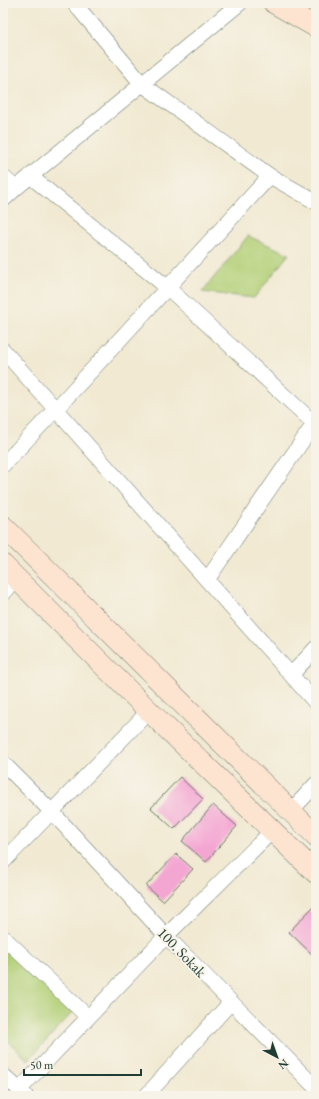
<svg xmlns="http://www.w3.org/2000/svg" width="319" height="1099" font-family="'EB Garamond',serif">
	<rect width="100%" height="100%" fill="#f7f3e8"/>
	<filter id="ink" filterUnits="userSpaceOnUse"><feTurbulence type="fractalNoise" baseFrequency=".025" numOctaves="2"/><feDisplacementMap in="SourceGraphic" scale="8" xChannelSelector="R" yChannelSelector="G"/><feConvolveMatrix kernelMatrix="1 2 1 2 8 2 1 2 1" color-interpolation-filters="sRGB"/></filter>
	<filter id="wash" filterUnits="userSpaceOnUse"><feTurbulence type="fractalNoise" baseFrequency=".012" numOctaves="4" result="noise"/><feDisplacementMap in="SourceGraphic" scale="16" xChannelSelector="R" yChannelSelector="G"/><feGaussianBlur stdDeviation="0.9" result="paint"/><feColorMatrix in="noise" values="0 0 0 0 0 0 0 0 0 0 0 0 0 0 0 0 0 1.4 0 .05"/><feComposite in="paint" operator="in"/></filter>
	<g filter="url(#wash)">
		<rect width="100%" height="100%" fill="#f1e9d2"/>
		<path fill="#b1cf75" stroke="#688654" d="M248,236L289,254L254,298L202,292Z
			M3,944L74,1011L28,1060L3,1037Z"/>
		<g id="blocks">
			<path fill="#f4a6d3" d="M180,777L203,799L174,829L151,808Z
				M213,805L237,826L206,862L182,841Z
				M176,854L193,869L163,901L146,886Z
				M313,907L316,910V958L289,932Z"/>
		</g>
	</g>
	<g filter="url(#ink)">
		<use href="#blocks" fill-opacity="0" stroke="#68796b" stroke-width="1"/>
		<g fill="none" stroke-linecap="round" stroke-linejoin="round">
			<defs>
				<path id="street" d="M74,3L142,84L270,176L316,202
					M30,176L168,288L316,425
					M3,177L16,188
					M3,200L16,188L240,3
					M3,350L316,703
					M3,465L56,409L270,176
					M207,580L316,421
					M3,594L17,578
					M291,675L316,648
					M3,763L52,812L166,936L316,1088
					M291,811L316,784
					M3,862L149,711
					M3,937L88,1017
					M3,1075L25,1095
					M19,1090L166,936L273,830
					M146,1096L231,1002"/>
				<path id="secondary" d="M274,3L316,27
					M3,526L316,836
					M3,565L149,711L316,873"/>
			</defs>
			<use href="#street" stroke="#68796b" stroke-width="16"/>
			<use href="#secondary" stroke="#68796b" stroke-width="22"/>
			<use href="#street" stroke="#fff" stroke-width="15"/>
			<use href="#secondary" stroke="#fde4d1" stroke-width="21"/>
		</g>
	</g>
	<g text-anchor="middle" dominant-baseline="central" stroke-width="4" stroke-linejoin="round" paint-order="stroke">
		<g font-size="15" fill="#1f3d34" stroke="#f7f3e8">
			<text transform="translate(182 952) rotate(46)">100. Sokak</text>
		</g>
	</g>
	<rect width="319" height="1099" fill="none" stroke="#f7f3e8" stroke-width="16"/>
	<g transform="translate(277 1057) rotate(139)" stroke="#f7f3e8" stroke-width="3" paint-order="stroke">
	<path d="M0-3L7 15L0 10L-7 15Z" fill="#1f3d34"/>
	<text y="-6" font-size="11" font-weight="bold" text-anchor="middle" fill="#1f3d34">N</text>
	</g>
	<path d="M24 1069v6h117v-6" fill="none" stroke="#1f3d34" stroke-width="2"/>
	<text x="30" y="1069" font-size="12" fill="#1f3d34" stroke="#f7f3e8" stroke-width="3" paint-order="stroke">50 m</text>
</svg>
